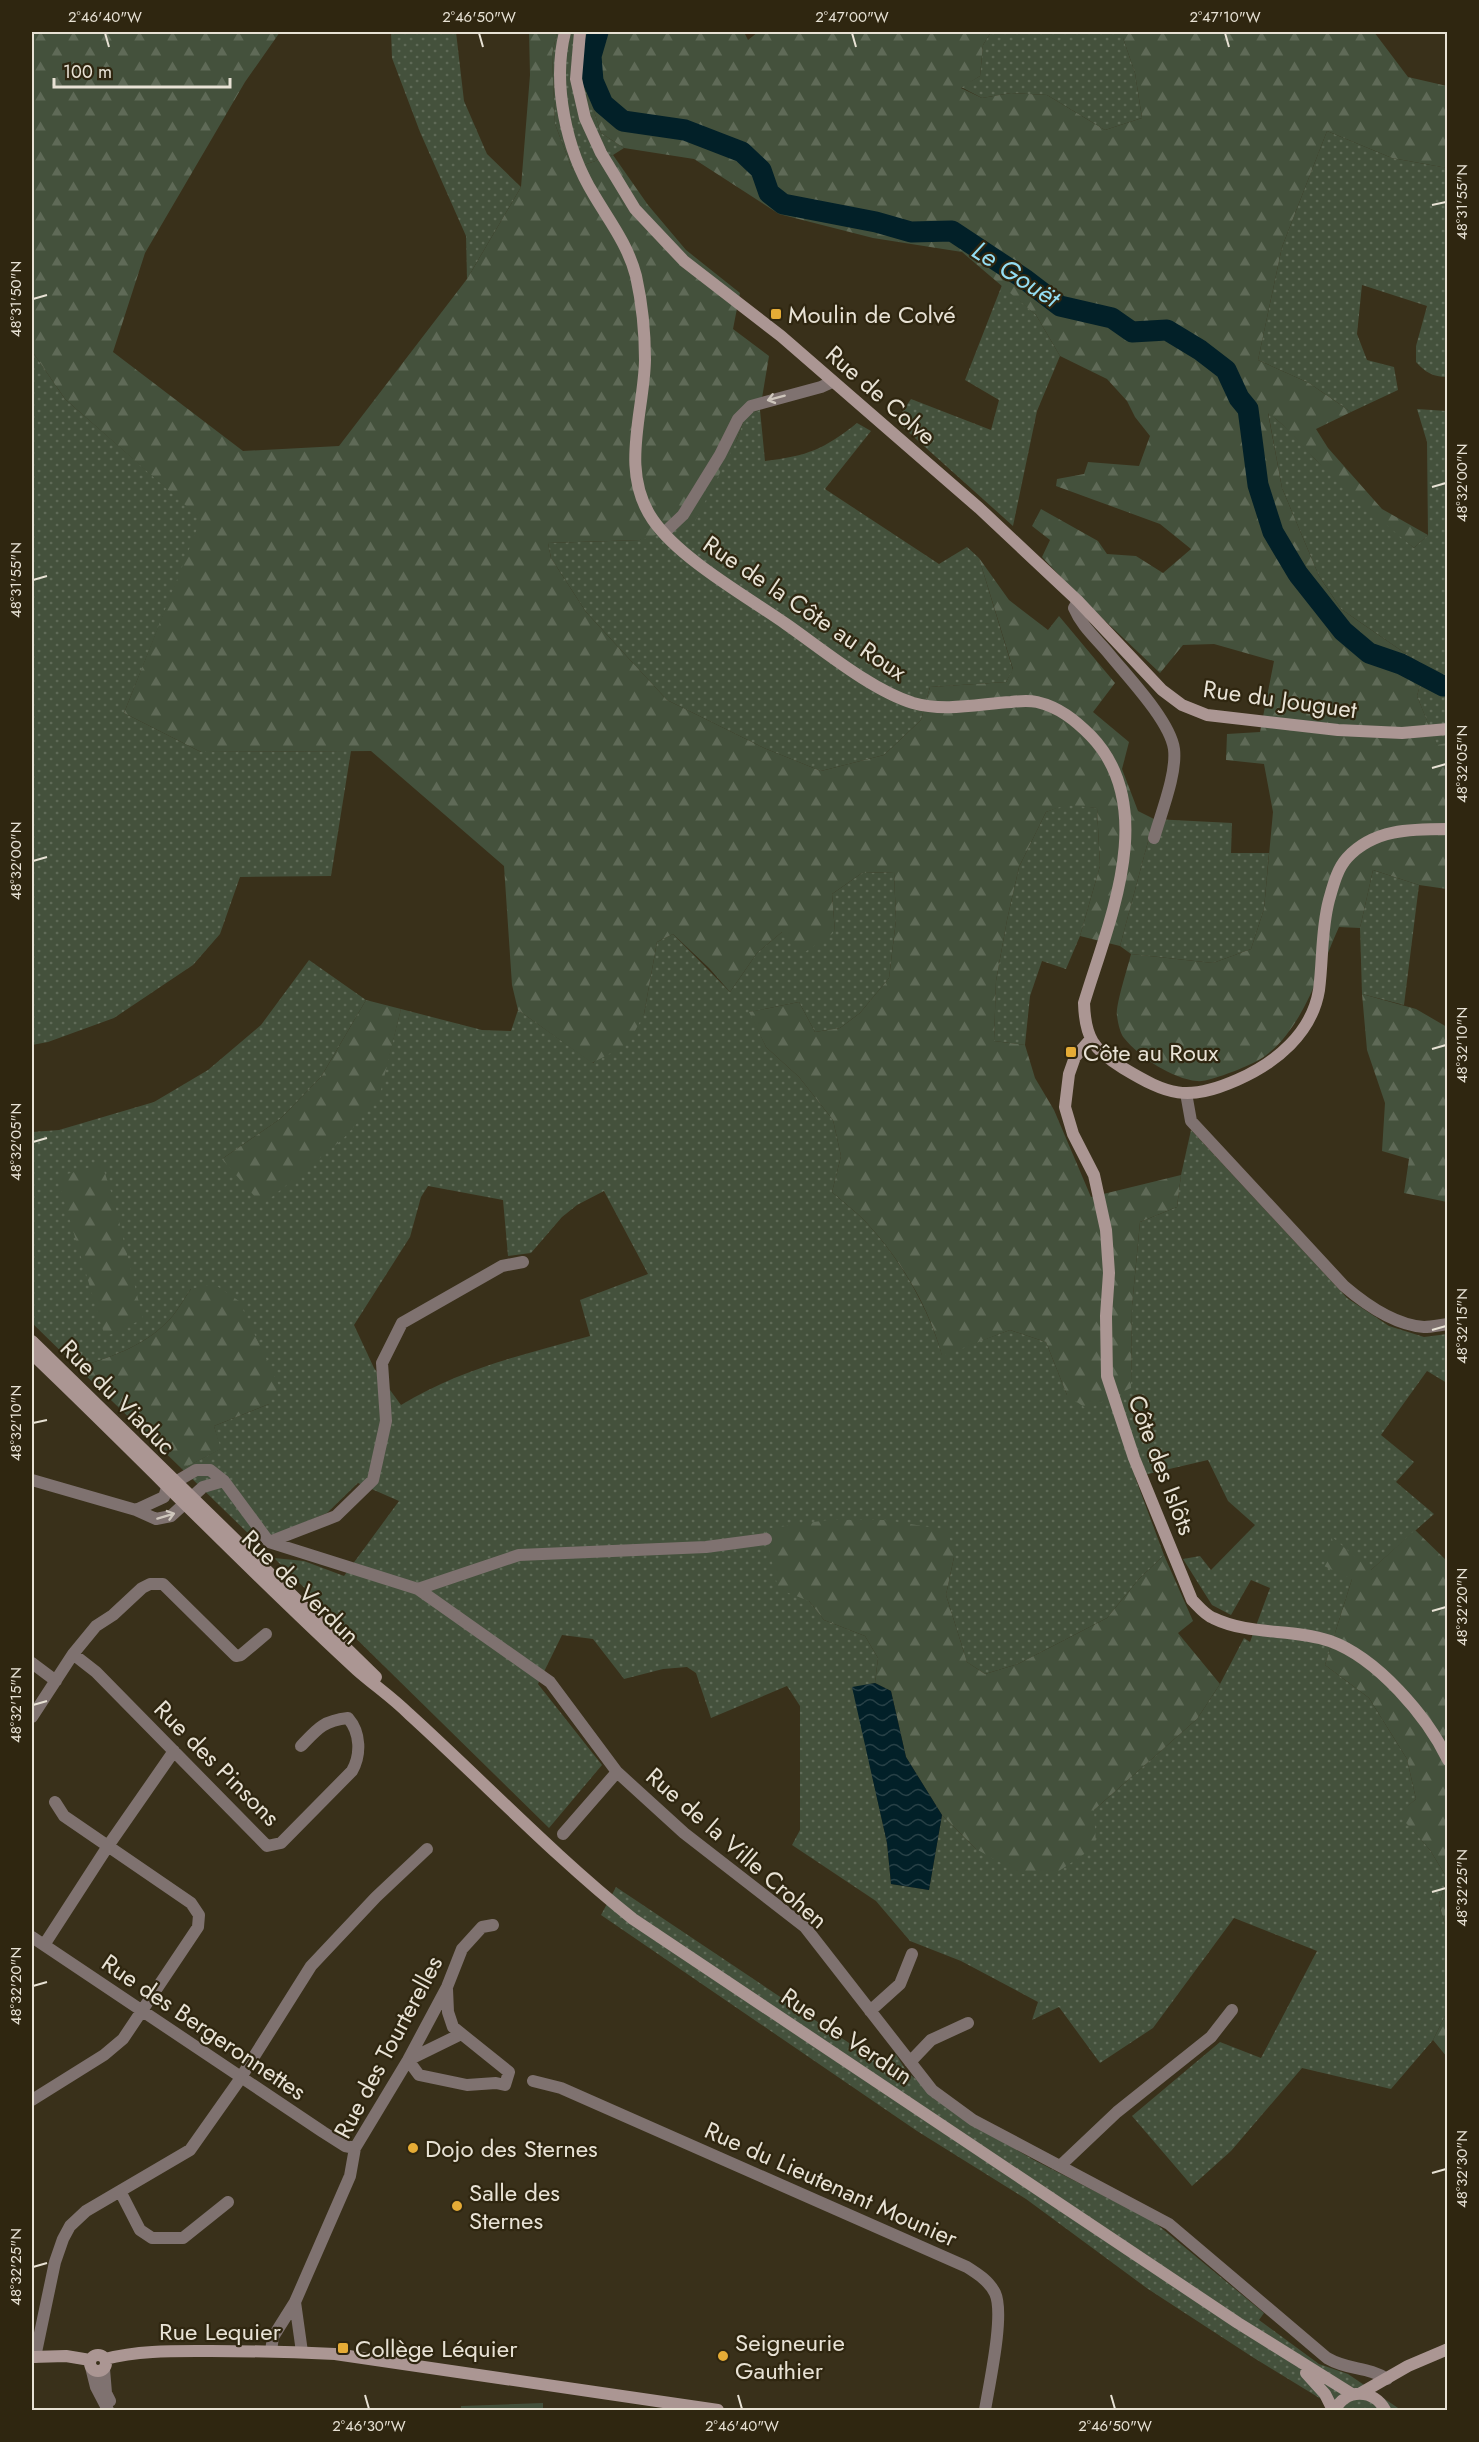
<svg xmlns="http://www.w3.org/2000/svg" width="1479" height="2442" font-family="Jost,sans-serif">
	<defs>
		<pattern id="grass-dots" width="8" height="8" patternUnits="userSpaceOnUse" patternTransform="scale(1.5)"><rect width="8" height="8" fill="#44513c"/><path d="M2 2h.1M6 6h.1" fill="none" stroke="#5f6a57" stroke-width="1.8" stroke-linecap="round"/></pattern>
		<pattern id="forest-firs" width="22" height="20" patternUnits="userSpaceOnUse" patternTransform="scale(1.5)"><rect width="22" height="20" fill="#44513c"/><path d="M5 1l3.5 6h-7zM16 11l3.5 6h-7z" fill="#5f6a57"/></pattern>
		<pattern id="water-waves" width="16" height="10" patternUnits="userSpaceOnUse" patternTransform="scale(1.5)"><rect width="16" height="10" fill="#022028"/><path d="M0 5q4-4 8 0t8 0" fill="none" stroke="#274046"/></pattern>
	</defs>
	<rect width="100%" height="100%" fill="#39301a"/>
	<path fill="url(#grass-dots)" fill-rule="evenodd" d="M391,32H456L464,101L487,154L521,187L467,279L466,236L420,132L392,58Z
		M557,32H590C581,72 589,95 601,133L624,148L613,155L572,169L555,124L552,55Z
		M991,32H1123V38L1135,73L1142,118L1105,130L1047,95L1011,93L982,98L961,87L980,76L983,45Z
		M1327,131L1392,158L1447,168V377C1433,377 1425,372 1416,362V346L1427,306L1362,285L1357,334L1367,360L1394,367L1398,390L1351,412L1309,383L1258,360L1282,247Z
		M1002,285L1036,315L1060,356L1037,411L1013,526L896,421L911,399L991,430L999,400L965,380Z
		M32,351L65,399L202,519L124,713L201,752L351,751L331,876L240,877L220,934L193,965L114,1018L48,1042L32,1045Z
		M1417,409L1447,411V743L1437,746L1417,696L1425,667L1341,609L1319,576L1282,488L1268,412L1291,432L1315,459L1414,548L1428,535L1427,442Z
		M760,410L765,461C808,456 824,449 857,423L871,431L825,489L939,564L967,547L979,558L1013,670L1006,682L930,687L921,720L884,755L821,771L764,748L667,700L586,612L551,558L548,543L640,540L736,442L746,415Z
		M1066,804L1097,808L1100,866L1080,936L1066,969L1042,961L1030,996L1025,1045L994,1041L996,981L1007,920L1019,867L1046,812Z
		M1154,819L1232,823L1231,853H1269L1264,909L1251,949L1213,963L1131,954L1120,946Z
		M1373,870L1419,885L1404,1005L1362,994L1360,928Z
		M894,872L896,920L889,978L860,1013L840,1028L815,1032L799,1002L750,1012L766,1047L799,1077L833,1120L841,1156L832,1192C842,1201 854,1210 864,1220C899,1257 928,1306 942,1355L1010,1330L1046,1342L1067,1395L1131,1388L1132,1306L1140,1222L1177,1207L1181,1175L1191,1130L1347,1298L1389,1326L1424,1337L1447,1334V1383L1427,1371L1381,1435L1414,1462L1396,1482L1434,1514L1371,1570L1352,1579L1325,1665L1369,1698L1407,1759L1416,1799L1399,1814L1430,1850L1447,1878L1439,1904L1447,1931V2012L1433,2040L1391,2089L1302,2068L1231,2151L1192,2186L1132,2116L1220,2042L1261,2058L1317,1951L1234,1918L1153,2028L1100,2063L1059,2007L1032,2020L1038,2002L961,1961L910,1941L876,1901L792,1845L800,1830V1706L787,1686L711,1718L696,1673L687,1667L663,1669L624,1679L593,1639L562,1635L538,1684L602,1765L549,1828L274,1558L304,1561L344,1576L399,1501L358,1483L327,1513L257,1542L182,1469L220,1449L214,1426L269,1404L191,1289C183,1300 176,1314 166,1323C142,1347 109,1358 77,1367L32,1323V1132L59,1130L154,1102L208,1070L261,1025L309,960L366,1000L321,1077L280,1119L222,1159L378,1098L401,1009L482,1030L511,1031L518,1010L593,1063L644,1014L657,942L673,934L730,992L757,953L782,932H835L832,894L862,873ZM428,1186L503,1200L508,1256L531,1253L562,1217L577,1205L604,1191L648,1274L580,1300L590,1336C523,1355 462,1368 401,1405L374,1368L354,1325L410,1237L421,1197ZM1208,1460L1228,1501L1255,1525L1211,1570L1200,1556L1183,1559L1212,1605L1231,1615L1251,1580L1270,1588L1250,1642L1244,1638L1220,1684L1197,1719L1094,1810L976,1849L942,1815L929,1890L891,1884L887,1843L853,1688L875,1683L878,1658L865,1636L824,1620L809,1601L954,1557L946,1595L967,1662L985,1674L1018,1664L1107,1618L1138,1580L1164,1555L1135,1477Z
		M616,1887L885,2067L895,2053L907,2072L974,2125L1034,2160L1153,2221L1264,2313L1259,2320L1319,2364L1348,2374L1401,2410H1339L1254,2358L1148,2289L1026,2199L917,2131L601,1915Z"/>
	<path fill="url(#forest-firs)" d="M32,32H280L245,82L145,253L113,352L243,451L339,446L467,279L521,187L530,75L529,32H557L552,55L555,124L572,169L613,155L648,205L686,250L740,293L733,329L769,356L760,410L746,415L736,442L694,523L640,540L548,543L551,558L586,612L667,700L764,748L821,771L884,755L921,720L930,687L1006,682L1013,669L979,558L1009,600L1048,630L1059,616L1115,683L1093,712L1129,742L1122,769L1138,811L1154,819L1120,946L1080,936L1100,866L1097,808L1066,805L1046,812L1019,867L1007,920L996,981L994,1041L1025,1045L1035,1078L1054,1110L1091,1197L1181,1175L1177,1207L1140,1222L1132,1306L1131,1388L1087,1409L1067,1395L1046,1342L1010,1330L942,1356C929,1306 899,1257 864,1220C854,1210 842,1201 832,1192L841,1156L833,1120L799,1077L766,1047L749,1012L799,1002L815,1032L840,1028L860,1013L889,978L896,920L894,872L862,873L832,894L835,932L805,952L782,932L757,953L730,992L709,968L673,934L657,942L644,1014L628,1044L592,1063L518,1010L512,985L504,866L371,751L201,752L124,713L201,519L65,399L32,351Z
		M590,32H744L748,40L758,32H991L983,45L980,76L961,88L982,98L1011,93L1047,95L1105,130L1142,118L1135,73L1123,38V32H1374L1408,77L1447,86V168L1392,158L1327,131L1282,247L1258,360L1309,383L1351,412L1316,429L1328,448L1382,509L1428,535L1414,548C1380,520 1348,492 1317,461C1301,445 1287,426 1268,413L1282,488L1319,576L1341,609L1425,667L1417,696L1437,745L1447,743V889L1419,885L1373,870L1360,928L1339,927C1319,971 1304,1027 1265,1056C1255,1064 1208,1083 1197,1081C1173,1079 1139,1057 1124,1038C1120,1033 1118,1023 1117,1016C1115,1006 1128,967 1131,954L1213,963L1251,949L1264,909L1273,812L1264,764L1226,760L1227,734L1260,732L1274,661L1214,644L1183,645L1160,673L1076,593L1042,557L1050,540L1032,526L1041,509L1098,541L1107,554L1136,556L1163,573L1191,549L1160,524L1056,486L1057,479L1084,474L1088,462L1139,466L1150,436L1135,417L1127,401L1107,379L1060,356L1036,315L962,252L873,238L779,214L694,159L624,148L601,133C589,95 580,72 590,32Z
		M1362,994L1416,1009L1447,1027V1202L1404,1193L1409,1159L1382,1151L1385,1103L1367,1050Z
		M366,1000L401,1009L379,1098L343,1139L262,1205L222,1159L280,1119L321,1077Z
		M102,1164L114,1201L143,1319L105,1337L57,1177Z
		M214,1284L239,1301L279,1386L269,1404L214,1426L221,1449L182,1469L77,1367C109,1358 142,1347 166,1323C176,1314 183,1300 191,1289Z
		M828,1520H885L948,1530L954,1557L946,1595L967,1662L985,1674L1018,1664L1107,1618L1138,1580L1164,1555L1193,1621L1178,1633L1220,1684L1197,1719L1094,1810L1096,1846L1056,1873L1021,1874L976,1849L942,1815L906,1757L891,1691L875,1683L878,1658L865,1636L824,1620L809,1601L778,1589L765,1529Z
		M1415,1530L1447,1561V1878L1430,1850L1398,1814L1416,1799L1407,1759L1369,1698L1325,1665L1352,1579L1324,1566L1332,1537L1371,1570Z
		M1447,1879V1931L1439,1904Z
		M1447,2012V2057L1433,2040Z"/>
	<path fill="#44513c" d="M543,2403V2410H461V2406Z"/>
	<path fill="url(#water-waves)" d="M875,1683L891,1691L906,1757L942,1815L929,1890L891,1884L887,1843L852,1687Z"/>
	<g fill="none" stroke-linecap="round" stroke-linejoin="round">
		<path stroke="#022028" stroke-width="21" d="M598,32L591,56L593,81L603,104L623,121L685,130L742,152L761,170L769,193L783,204L876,222L911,232L952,231L1026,280L1060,306L1112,318L1132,332L1167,330L1200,350L1226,370L1239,398L1248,409L1258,485L1273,532L1298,574L1343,631L1369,653L1401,664L1443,686H1448"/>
		<path stroke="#7f7270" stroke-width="12" d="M664,533L683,515L720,455L738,419L751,406L821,387L832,382
			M1078,601L1074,608C1082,627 1097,639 1110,655C1128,677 1170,721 1174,749C1177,774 1161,813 1154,838
			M1186,1093L1191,1121L1344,1286C1365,1304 1395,1325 1424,1327C1431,1327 1440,1325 1448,1324
			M32,1480L136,1510L156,1519L171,1516L203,1487L224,1481
			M136,1510L164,1497L167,1488L179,1480L196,1470H210L224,1481L269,1542L418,1589L550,1682L617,1772L684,1833L805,1927L932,2090L973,2120L1169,2224L1327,2358C1349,2371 1367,2366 1387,2379
			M269,1542L336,1516L373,1480L386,1421L382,1363L402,1323L502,1266L523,1262
			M418,1589L519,1555L706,1547L766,1539
			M73,1654L96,1672L267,1846L281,1843L352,1771C361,1755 361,1733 348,1718C323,1721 318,1728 301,1746
			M32,1663L56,1681
			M32,1717L73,1654L96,1626L113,1615L142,1588L150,1584H163L236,1656L241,1655L266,1634
			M563,1834L617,1772
			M32,1937L323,2132L345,2146L355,2148
			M44,1945L108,1846L174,1751
			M447,1989L448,2012L453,2027L509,2072L505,2085L496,2083L467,2085L419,2075L408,2060L461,2034
			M870,2011L900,1984L912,1954
			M910,2062L931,2040L968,2023
			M533,2081L561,2088L967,2267C978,2274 989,2281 995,2293C1005,2314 989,2385 985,2410
			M32,2100L104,2055L123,2039L198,1927L199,1915L191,1903L64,1816L55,1802
			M1060,2166L1117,2112L1211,2037L1232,2010
			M120,2191L140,2230L152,2238H183L228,2202
			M295,2302L350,2176L355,2148L408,2060L447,1987L462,1949L482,1927L493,1925
			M271,2351L273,2337L295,2302L302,2352
			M35,2357L55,2262L63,2239L70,2226L86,2211L190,2150L238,2082L311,1966L376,1897L427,1849
			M91,2367L96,2387L108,2410
			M104,2369L106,2393L110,2401"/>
		<path stroke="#ab9693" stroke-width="12" d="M565,32C552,83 566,150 594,195C610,222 628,245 636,276C642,303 645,332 645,360C644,413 619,471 653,520C680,559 746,596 786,624C822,649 871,690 913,703C945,712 979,704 1011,702C1019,701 1028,700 1037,702C1059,707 1075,720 1091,736C1160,808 1108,923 1084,1003C1085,1037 1093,1050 1123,1068C1168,1095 1187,1102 1237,1080C1276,1063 1312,1033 1319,990C1323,960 1321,930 1329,900C1333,886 1337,869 1347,858C1373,829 1411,829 1448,829
			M580,32L576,79L585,118L601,153L635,209L684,261L781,336L979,508L1078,601L1162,690L1182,705L1207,715L1338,730L1402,733L1448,729
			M1090,1040L1075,1057L1069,1074L1065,1107L1073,1134L1094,1175L1106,1230L1109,1273L1106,1316L1107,1376L1134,1458L1192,1600C1198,1606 1205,1615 1213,1618C1250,1636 1292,1628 1330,1641C1377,1658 1427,1716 1448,1760
			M32,1341L376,1677
			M32,1354C141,1458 246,1568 357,1670C374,1685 393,1698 409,1714C484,1782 554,1856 633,1919L1238,2323L1352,2394
			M90 2363a8 8 0 1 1 16 0a8 8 0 1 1-16 0Z
			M32,2357L66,2356L90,2360
			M105,2359C139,2350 175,2351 211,2351C252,2351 294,2352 335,2354L718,2410
			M1306,2373L1325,2394L1333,2410
			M1361,2393L1408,2366L1448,2349
			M1335,2410C1346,2388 1374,2389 1385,2410"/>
	</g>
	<defs><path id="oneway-shaft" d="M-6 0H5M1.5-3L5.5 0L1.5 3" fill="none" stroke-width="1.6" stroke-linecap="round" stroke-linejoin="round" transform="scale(1.5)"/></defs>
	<g stroke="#cec6bc">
		<use href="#oneway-shaft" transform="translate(776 398) rotate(165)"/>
		<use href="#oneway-shaft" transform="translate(166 1516) rotate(-17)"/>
	</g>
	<path fill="none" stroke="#e8e2d5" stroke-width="2" d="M105,33L109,47M479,33L483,47M852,33L856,47M1225,33L1229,47M1432,205L1446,202M33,299L47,295M1432,487L1446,483M33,580L47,576M1432,768L1446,764M33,861L47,857M1432,1049L1446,1045M33,1142L47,1138M1432,1330L1446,1326M33,1423L47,1420M1432,1611L1446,1607M33,1705L47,1701M1432,1892L1446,1888M33,1986L47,1982M1432,2173L1446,2169M33,2267L47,2263M365,2395L369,2409M738,2395L742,2409M1111,2395L1115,2409"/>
	<g fill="#e6ac36" stroke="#2f2610" stroke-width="2">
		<rect x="770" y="308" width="12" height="12" rx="3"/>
		<rect x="1065" y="1046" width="12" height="12" rx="3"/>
		<circle cx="413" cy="2148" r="6"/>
		<circle cx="457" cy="2206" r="6"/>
		<rect x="337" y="2342" width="12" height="12" rx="3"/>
		<circle cx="723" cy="2356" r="6"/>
	</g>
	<g text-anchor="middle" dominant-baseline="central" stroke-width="4.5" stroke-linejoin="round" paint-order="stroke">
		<g font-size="24" fill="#e8e2d5" stroke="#2f2610" text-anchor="start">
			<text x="788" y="314">Moulin de Colvé</text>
			<text x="1083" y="1052">Côte au Roux</text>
			<text x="425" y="2148">Dojo des Sternes</text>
			<text x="469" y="2192">Salle des<tspan x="469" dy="28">Sternes</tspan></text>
			<text x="735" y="2342">Seigneurie<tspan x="735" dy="28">Gauthier</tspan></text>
			<text x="355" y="2348">Collège Léquier</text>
		</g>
		<g font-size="24" fill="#e8e2d5" stroke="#2f2610">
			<text transform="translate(881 395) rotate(41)">Rue de Colve</text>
			<text transform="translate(805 608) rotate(34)">Rue de la Côte au Roux</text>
			<text transform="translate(1280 699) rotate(8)">Rue du Jouguet</text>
			<text transform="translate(118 1397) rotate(45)">Rue du Viaduc</text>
			<text transform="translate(1162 1465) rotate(69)">Côte des Islôts</text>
			<text transform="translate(301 1587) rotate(44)">Rue de Verdun</text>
			<text transform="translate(217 1763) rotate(45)">Rue des Pinsons</text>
			<text transform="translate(737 1848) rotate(41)">Rue de la Ville Crohen</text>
			<text transform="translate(204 2027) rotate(34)">Rue des Bergeronnettes</text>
			<text transform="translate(847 2036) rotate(34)">Rue de Verdun</text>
			<text transform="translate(388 2047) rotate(-62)">Rue des Tourterelles</text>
			<text transform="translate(831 2184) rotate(24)">Rue du Lieutenant Mounier</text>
			<text x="220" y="2331">Rue Lequier</text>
		</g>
		<g font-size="26" font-style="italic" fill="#94ddf3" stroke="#2f2610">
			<text transform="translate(1016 274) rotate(33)">Le Gouët</text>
		</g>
	</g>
	<rect width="1479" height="2442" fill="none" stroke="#2f2610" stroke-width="66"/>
	<path d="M54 78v9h176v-9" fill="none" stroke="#e8e2d5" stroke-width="3"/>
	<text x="63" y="78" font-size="18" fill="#e8e2d5" stroke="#2f2610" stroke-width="4.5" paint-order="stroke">100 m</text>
	<rect x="33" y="33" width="1413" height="2376" fill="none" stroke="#e8e2d5" stroke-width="2"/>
	<g font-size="15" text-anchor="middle" fill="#e8e2d5">
		<text x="105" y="22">2°46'40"W</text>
		<text x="479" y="22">2°46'50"W</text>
		<text x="852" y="22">2°47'00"W</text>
		<text x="1225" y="22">2°47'10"W</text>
		<text transform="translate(1462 202) rotate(-90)" y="5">48°31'55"N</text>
		<text transform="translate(16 299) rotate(-90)" y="5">48°31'50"N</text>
		<text transform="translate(1462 483) rotate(-90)" y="5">48°32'00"N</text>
		<text transform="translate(16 580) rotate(-90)" y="5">48°31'55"N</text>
		<text transform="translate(1462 764) rotate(-90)" y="5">48°32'05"N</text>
		<text transform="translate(16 861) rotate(-90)" y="5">48°32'00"N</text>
		<text transform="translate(1462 1045) rotate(-90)" y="5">48°32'10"N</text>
		<text transform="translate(16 1142) rotate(-90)" y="5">48°32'05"N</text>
		<text transform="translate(1462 1326) rotate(-90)" y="5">48°32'15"N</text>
		<text transform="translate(16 1423) rotate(-90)" y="5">48°32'10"N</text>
		<text transform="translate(1462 1607) rotate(-90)" y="5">48°32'20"N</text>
		<text transform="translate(16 1705) rotate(-90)" y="5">48°32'15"N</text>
		<text transform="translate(1462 1888) rotate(-90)" y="5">48°32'25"N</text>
		<text transform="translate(16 1986) rotate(-90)" y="5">48°32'20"N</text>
		<text transform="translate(1462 2169) rotate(-90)" y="5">48°32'30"N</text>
		<text transform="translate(16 2267) rotate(-90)" y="5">48°32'25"N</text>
		<text x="369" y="2431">2°46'30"W</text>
		<text x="742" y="2431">2°46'40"W</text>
		<text x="1115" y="2431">2°46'50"W</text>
	</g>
</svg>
